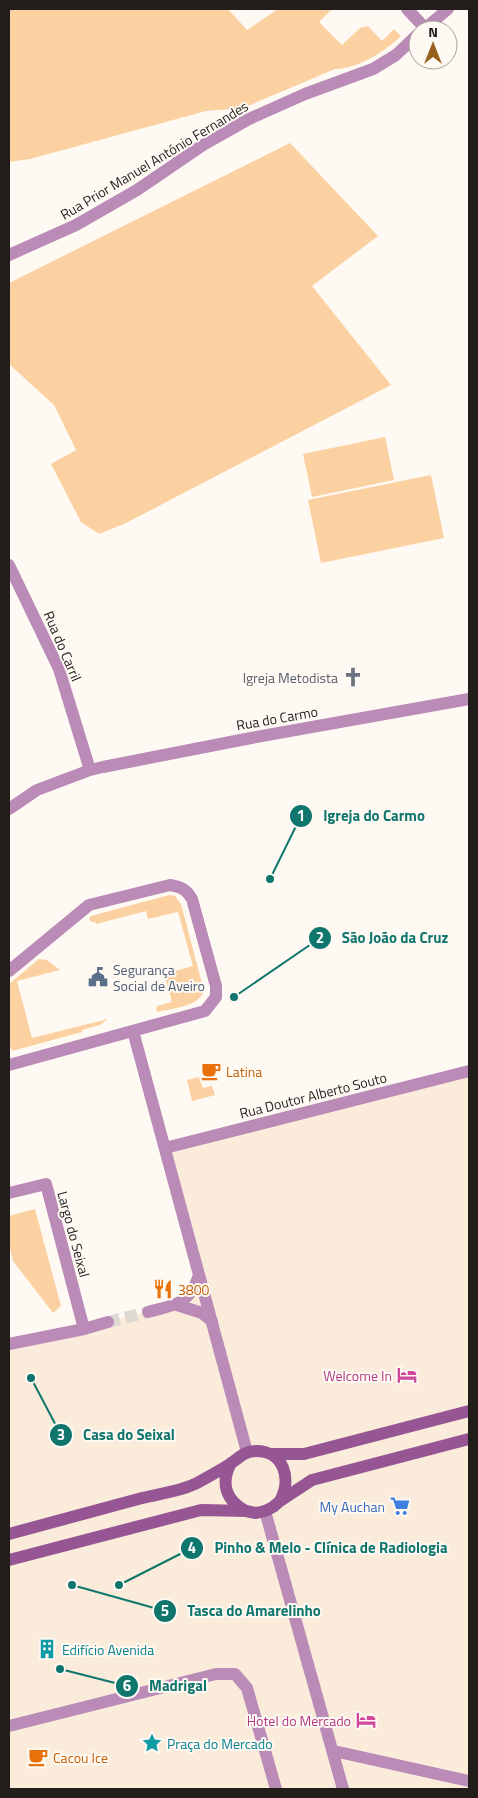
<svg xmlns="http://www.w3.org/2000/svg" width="478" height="1798" font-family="'Titillium Web',sans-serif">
	<rect width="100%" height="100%" fill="#fff9f3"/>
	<path fill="#fbebdb" d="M469,1071V1789H9V1344L177,1305L196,1285L165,1148Z"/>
	<path fill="#fcd1a1" d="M9,9H228L247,30L278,9H332L319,22L342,45L360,28L368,26L382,41L394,29L401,36C384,52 360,68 335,69L243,108L206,111L30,159L9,162Z
		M290,143L378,236L312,286L391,385L126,523L99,534L81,522L51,464L76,450L54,405L9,364V283Z
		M385,437L394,480L312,497L303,454Z
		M431,475L444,538L321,563L308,500Z
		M169,895L175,896L181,904L204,991C198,1007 173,1008 158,1012L156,1009L157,1006L172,1002L164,974L193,966L178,912L148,919L146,911L96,924L95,922H91L89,918L91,916Z
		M39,959L47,960L60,970L17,981L32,1038L108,1019L100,1025L82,1030V1032L12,1051L9,1044V984Z
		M199,1077L203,1088L212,1086L215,1095L192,1101L187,1080Z
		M35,1209L61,1306L53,1313L13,1261L9,1244V1216Z"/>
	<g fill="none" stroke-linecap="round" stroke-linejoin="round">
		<path stroke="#ded8d2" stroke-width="12" stroke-dasharray="12 6" stroke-linecap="butt" d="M108,1322L148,1312"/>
		<path stroke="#b98bb6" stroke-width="12" d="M407,9L425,28
			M423,30L448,9
			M9,255L76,225L137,190L203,145L249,119L305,94L373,69L396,55L418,34
			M9,565L59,669L90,770
			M9,809L37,790L90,770L103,767L251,738L469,699
			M9,971L89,905L170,885C181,887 186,889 192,899L216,986V997L205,1011L9,1065
			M133,1031L247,1452
			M165,1148L469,1071
			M9,1193L46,1184L84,1329
			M177,1305L202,1313L212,1321
			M148,1312C175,1305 190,1304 199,1275
			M9,1344L84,1329L108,1322
			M265,1511L343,1789
			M9,1726L216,1674H235L247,1688L276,1789
			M334,1751L469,1781"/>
		<path stroke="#965593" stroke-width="12" d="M271,1454H304L469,1411
			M231,1463C220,1483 226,1501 246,1511
			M9,1534C53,1522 97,1510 142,1498C158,1494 182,1491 197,1483C208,1477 219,1471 230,1464C239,1458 244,1451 256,1451C284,1451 292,1479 280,1501
			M9,1560L201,1510L246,1511L256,1513L265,1511L273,1507L280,1501L312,1480L469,1439"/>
	</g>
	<defs>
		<symbol id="church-bare" viewBox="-9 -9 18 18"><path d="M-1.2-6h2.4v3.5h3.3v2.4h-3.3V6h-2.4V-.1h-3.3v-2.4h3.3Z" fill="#6b7280" stroke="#fff9f3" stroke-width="2.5" paint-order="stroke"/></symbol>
		<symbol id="civic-bare" viewBox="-9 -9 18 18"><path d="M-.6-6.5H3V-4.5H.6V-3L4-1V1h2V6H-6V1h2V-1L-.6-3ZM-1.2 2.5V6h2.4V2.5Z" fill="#5c6f8a" stroke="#fff9f3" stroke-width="2.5" paint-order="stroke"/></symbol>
		<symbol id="cafe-bare" viewBox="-9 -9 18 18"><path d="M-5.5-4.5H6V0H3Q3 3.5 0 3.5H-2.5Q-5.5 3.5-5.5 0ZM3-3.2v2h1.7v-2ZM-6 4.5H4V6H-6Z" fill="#e8710a" stroke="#fff9f3" stroke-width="2.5" paint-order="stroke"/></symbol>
		<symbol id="restaurant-bare" viewBox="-9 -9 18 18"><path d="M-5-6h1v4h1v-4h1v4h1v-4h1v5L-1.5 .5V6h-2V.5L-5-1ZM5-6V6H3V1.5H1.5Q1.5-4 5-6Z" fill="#e8710a" stroke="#fff9f3" stroke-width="2.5" paint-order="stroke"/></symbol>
		<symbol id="hotel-bare" viewBox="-9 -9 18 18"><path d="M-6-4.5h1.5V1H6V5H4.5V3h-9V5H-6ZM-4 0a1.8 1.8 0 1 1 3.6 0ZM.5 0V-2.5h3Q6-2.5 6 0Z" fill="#d1479c" stroke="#fff9f3" stroke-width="2.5" paint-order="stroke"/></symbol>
		<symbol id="supermarket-bare" viewBox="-9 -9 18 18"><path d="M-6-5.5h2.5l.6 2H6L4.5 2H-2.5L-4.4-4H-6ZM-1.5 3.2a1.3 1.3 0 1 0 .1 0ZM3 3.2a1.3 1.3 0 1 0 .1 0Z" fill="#3f7fe0" stroke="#fff9f3" stroke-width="2.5" paint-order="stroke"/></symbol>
		<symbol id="building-bare" viewBox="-9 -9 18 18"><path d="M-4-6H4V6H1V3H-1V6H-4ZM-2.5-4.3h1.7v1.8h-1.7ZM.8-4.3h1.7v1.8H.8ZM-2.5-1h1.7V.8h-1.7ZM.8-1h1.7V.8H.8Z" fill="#0f9aa8" stroke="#fff9f3" stroke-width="2.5" paint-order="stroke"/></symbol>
		<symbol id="sight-bare" viewBox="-9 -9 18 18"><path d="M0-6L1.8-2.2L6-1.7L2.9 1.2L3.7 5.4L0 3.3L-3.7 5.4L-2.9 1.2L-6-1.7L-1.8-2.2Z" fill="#0f9aa8" stroke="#fff9f3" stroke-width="2.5" paint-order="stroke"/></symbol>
	</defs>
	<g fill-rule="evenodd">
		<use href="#church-bare" x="339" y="663" width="28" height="28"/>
		<use href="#civic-bare" x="84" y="963" width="28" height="28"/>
		<use href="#cafe-bare" x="197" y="1057" width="28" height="28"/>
		<use href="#restaurant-bare" x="149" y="1275" width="28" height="28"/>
		<use href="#hotel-bare" x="393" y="1361" width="28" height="28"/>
		<use href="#supermarket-bare" x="386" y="1492" width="28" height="28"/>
		<use href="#building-bare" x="33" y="1635" width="28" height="28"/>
		<use href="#hotel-bare" x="352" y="1706" width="28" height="28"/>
		<use href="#sight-bare" x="138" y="1729" width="28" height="28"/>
		<use href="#cafe-bare" x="24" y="1743" width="28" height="28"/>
	</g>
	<g text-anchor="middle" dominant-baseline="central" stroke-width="4" stroke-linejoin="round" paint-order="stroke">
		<g font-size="14" fill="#211d1a" stroke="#fff9f3">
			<text transform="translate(154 160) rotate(-31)">Rua Prior Manuel António Fernandes</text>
			<text transform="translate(63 646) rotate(67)">Rua do Carril</text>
			<text transform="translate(277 718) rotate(-10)">Rua do Carmo</text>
			<text transform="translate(313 1095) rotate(-14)">Rua Doutor Alberto Souto</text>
			<text transform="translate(74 1234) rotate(75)">Largo do Seixal</text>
		</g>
		<g font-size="14" fill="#5b616d" stroke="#fff9f3" text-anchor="end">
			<text x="338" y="677">Igreja Metodista</text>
		</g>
		<g font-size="14" fill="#4e5e75" stroke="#fff9f3" text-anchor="start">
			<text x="113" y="969">Segurança<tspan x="113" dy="16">Social de Aveiro</tspan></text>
		</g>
		<g font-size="14" fill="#c56008" stroke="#fff9f3" text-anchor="start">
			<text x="226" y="1071">Latina</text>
			<text x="178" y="1289">3800</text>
			<text x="53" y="1757">Cacou Ice</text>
		</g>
		<g font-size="14" fill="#b23c85" stroke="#fff9f3" text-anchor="end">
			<text x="392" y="1375">Welcome In</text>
			<text x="351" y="1720">Hotel do Mercado</text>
		</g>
		<g font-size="14" fill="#366cbe" stroke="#fff9f3" text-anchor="end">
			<text x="385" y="1506">My Auchan</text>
		</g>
		<g font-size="14" fill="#0d838f" stroke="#fff9f3" text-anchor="start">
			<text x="62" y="1649">Edifício Avenida</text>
			<text x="167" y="1743">Praça do Mercado</text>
		</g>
	</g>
	<path fill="none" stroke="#0f766e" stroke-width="2" d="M270 879L301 816M234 997L320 938M31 1378L61 1435M119 1585L192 1548M72 1585L165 1611M60 1669L127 1686"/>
	<g fill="#0f766e" stroke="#fff9f3" stroke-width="2">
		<circle cx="270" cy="879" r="5"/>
		<circle cx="234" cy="997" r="5"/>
		<circle cx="31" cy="1378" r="5"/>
		<circle cx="119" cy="1585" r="5"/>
		<circle cx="72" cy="1585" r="5"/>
		<circle cx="60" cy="1669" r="5"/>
		<circle cx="301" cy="816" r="12"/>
		<circle cx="320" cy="938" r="12"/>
		<circle cx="61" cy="1435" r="12"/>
		<circle cx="192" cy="1548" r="12"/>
		<circle cx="165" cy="1611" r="12"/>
		<circle cx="127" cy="1686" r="12"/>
	</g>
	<g font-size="15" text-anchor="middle" font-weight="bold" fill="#fff">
		<text x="301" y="821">1</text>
		<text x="320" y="943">2</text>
		<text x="61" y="1440">3</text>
		<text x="192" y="1553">4</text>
		<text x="165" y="1616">5</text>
		<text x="127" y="1691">6</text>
	</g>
	<g font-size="15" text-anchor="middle" font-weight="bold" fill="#0f766e" stroke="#fff9f3" stroke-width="4" stroke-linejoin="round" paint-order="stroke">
		<text x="374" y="821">Igreja do Carmo</text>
		<text x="395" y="943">São João da Cruz</text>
		<text x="129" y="1440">Casa do Seixal</text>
		<text x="331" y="1553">Pinho &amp; Melo - Clínica de Radiologia</text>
		<text x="254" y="1616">Tasca do Amarelinho</text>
		<text x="178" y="1691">Madrigal</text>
	</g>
	<rect width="478" height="1798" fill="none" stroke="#211d1a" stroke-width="20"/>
	<g transform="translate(433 45)"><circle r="24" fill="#fff9f3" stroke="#a6a19c"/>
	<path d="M0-4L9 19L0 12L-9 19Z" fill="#985f1c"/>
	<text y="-8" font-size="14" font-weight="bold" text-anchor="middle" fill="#211d1a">N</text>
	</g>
</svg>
